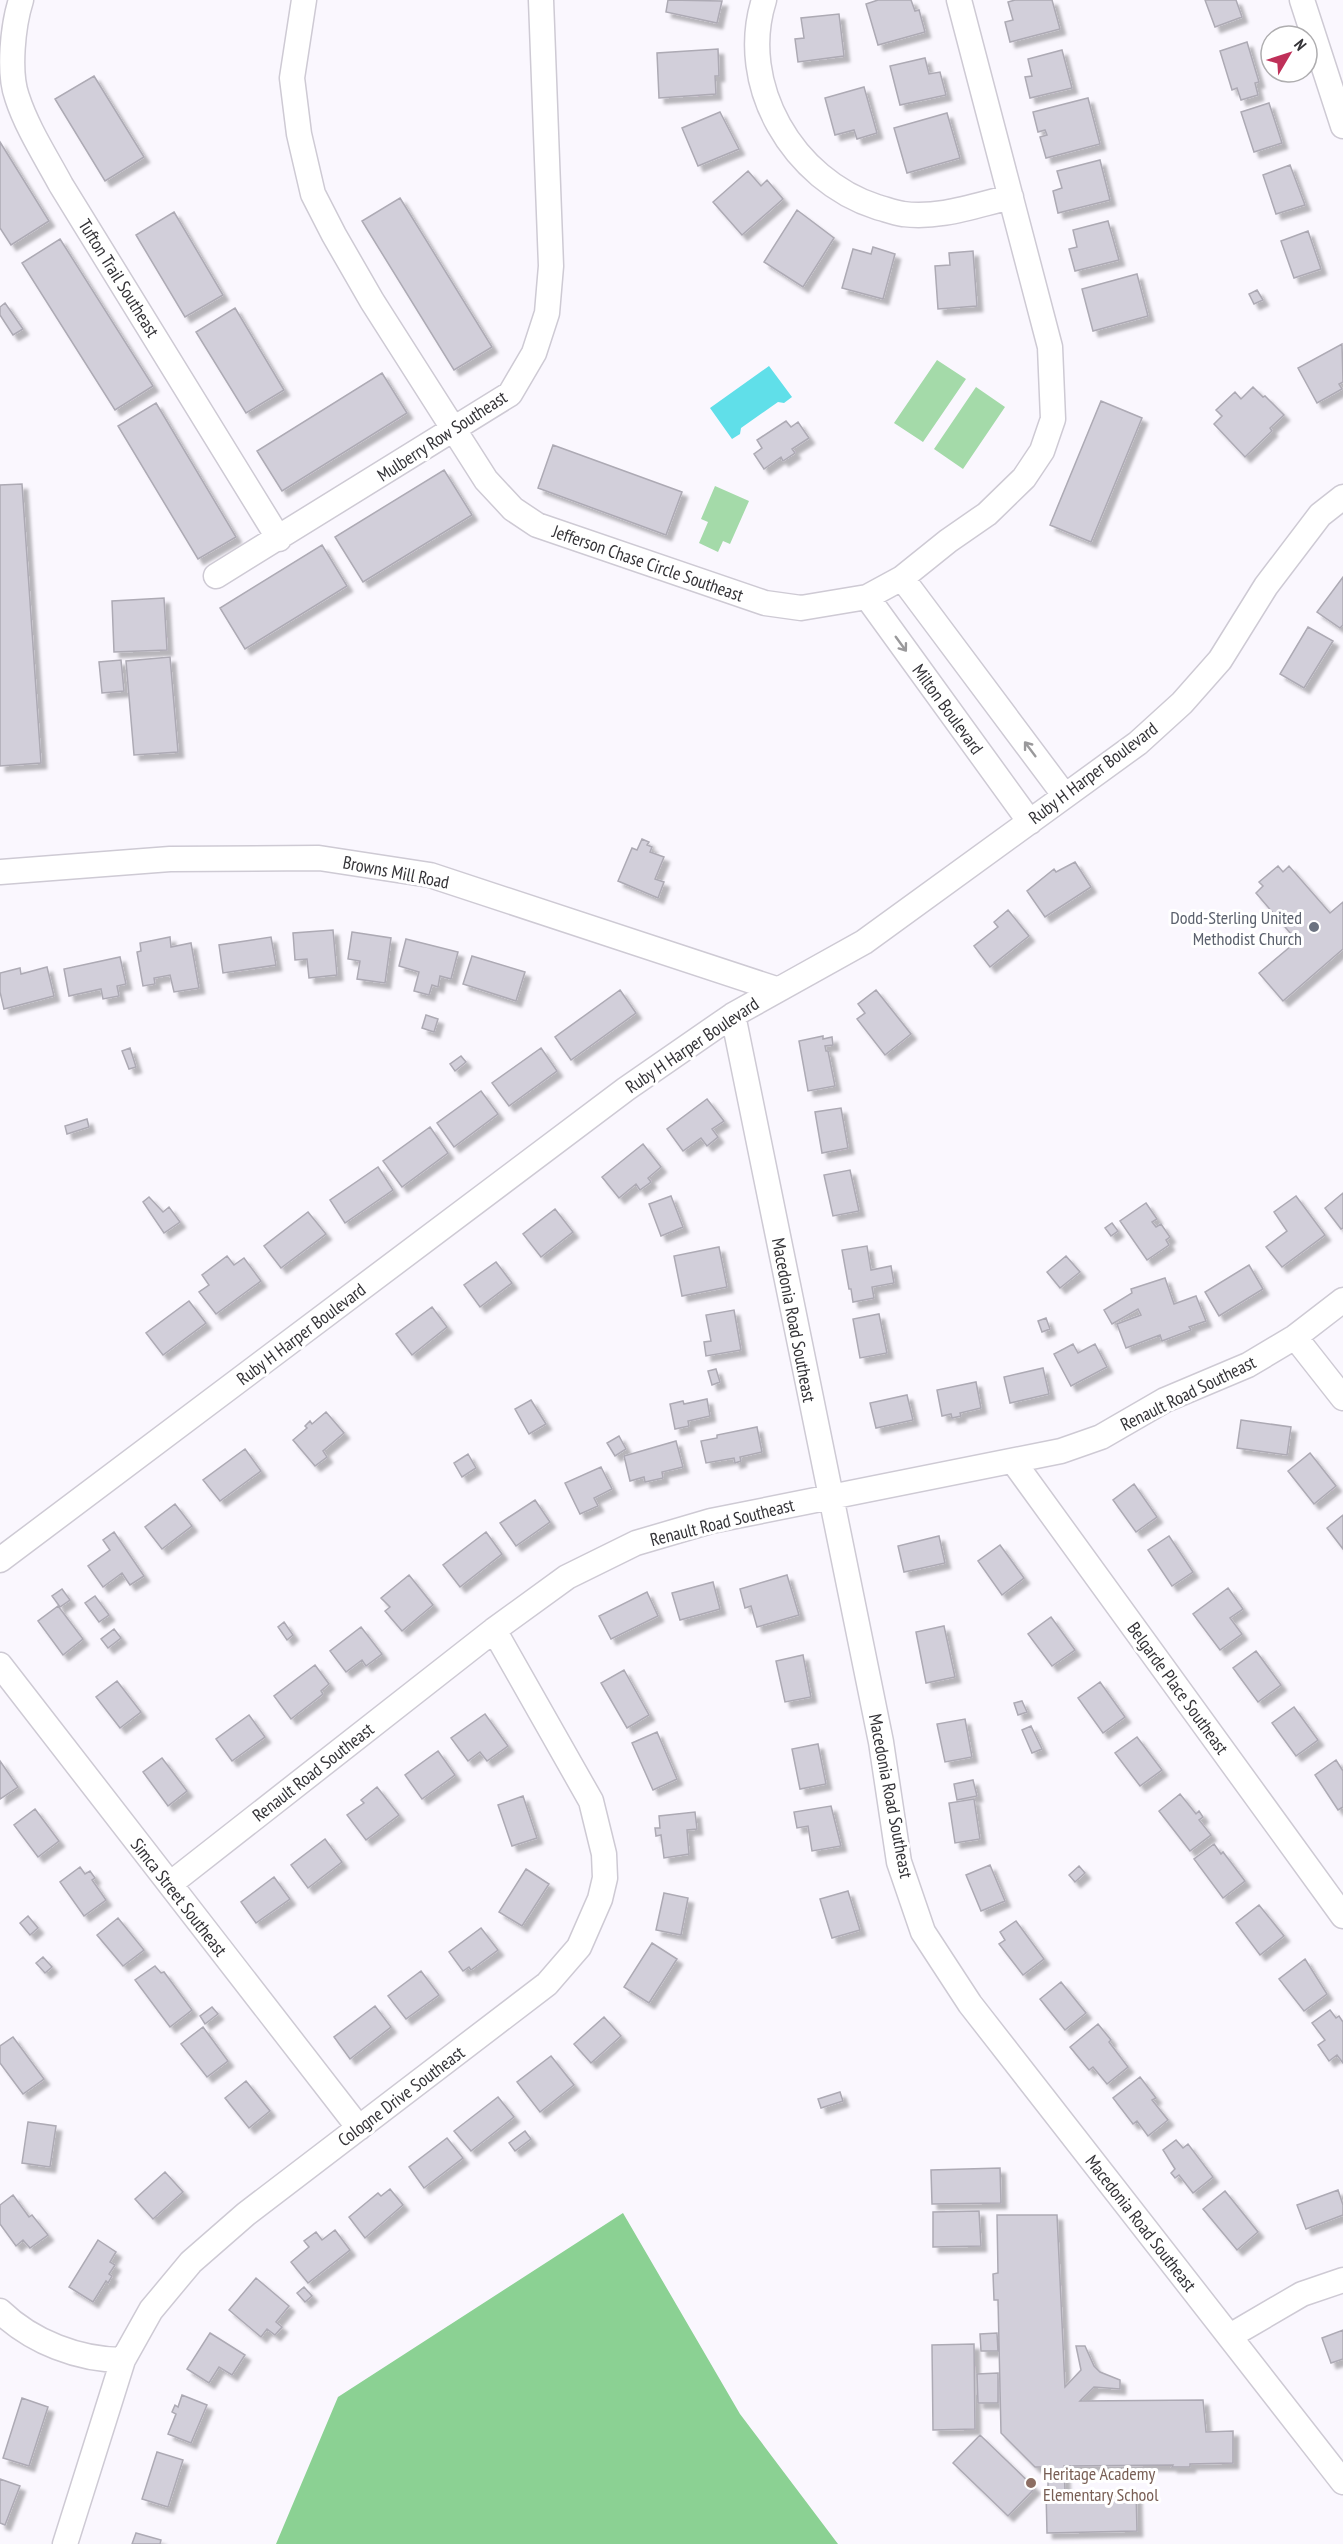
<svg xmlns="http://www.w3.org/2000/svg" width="1343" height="2544" font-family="'PT Sans Narrow',sans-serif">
	<defs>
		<filter id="shadow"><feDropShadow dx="5.5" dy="5.5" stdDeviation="1.5" flood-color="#0004"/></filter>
	</defs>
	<rect width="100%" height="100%" fill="#faf7fe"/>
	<path fill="#a4daa9" d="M937,360L966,379L923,442L894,423Z
		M976,387L1005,407L963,469L934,449Z
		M715,486L749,501L730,544L723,541L718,552L699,543L708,522L701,519Z"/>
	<path fill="#8bd193" d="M623,2213L740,2414L838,2544H276L338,2397Z"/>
	<path fill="#60dfe9" d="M769,366L792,397L784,403L778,402L741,428L740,434L732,439L710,408Z"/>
	<path fill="#d2cfda" stroke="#adaab4" stroke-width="1.5" filter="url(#shadow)" d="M668,0L722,1L717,23L666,12Z
		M878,0H911L915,11L919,10L925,32L878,45L866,4Z
		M1015,0H1052L1060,29L1010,42L1005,22L1013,20L1008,2Z
		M1205,0H1236L1242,17L1215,27Z
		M839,14L844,56L798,62L795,39L804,38L801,18Z
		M1247,42L1259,82L1255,83L1258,95L1241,100L1237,88L1232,90L1220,51Z
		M718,49L719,76H715L716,94L659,98L657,53Z
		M1062,50L1072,88L1030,98L1025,77L1032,76L1028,59Z
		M925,58L929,74L940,72L946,95L900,105L890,66Z
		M94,76L144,157L105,181L55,99Z
		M864,87L877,133L857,139L854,130L835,135L825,98Z
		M1088,98L1100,144L1046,158L1040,137L1047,135L1045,130L1038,132L1033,112Z
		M1269,103L1282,143L1254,152L1241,112Z
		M720,112L739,149L698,166L682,128Z
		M947,113L960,158L907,173L894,128Z
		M0,142L49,221L11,245L0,228Z
		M1100,160L1110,200L1058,213L1053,191L1062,188L1057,171Z
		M1290,165L1305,205L1276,214L1263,175Z
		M748,171L761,186L767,180L783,199L742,235L713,202Z
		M400,198L492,347L454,370L362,221Z
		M797,210L834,238L803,287L764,262Z
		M174,212L223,295L185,317L136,235Z
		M1108,221L1119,260L1075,271L1069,249L1077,247L1073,230Z
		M1308,231L1321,269L1294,278L1281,241Z
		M60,239L153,386L115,410L22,263Z
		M873,247L895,254L883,299L842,288L853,249L871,254Z
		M973,251L977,306L938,309L935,266L950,265L949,253Z
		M1137,274L1148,316L1093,331L1082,289Z
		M1257,290L1263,300L1254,304L1249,294Z
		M5,303L23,329L13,335L0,315V307Z
		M235,308L284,390L246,413L196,332Z
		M1342,344L1343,382L1339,384L1342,389L1317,403L1298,368Z
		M382,373L407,413L282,491L257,451Z
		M1253,387L1263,397L1265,396L1284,415L1270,428L1272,431L1245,457L1214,424L1222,416L1216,410L1235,392L1241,399Z
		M1101,401L1142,418L1091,542L1050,525Z
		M156,403L236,537L198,559L118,426Z
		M786,421L791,427L798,422L809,438L792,449L795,453L783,461L781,457L764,469L754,454L762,448L757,440Z
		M553,445L682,492L666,535L538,488Z
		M444,470L472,515L363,582L335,537Z
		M22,484L41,763L0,766V485Z
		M322,545L347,586L245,649L220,608Z
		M1343,577V625L1340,628L1317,612Z
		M164,598L167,650L114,652L112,601Z
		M1308,627L1333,641L1304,688L1280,674Z
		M170,657L178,752L134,755L126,661Z
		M121,660L124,691L102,693L99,662Z
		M642,839L649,842L647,845L652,847L650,852L664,857L655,879L664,882L658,898L618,881L632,848L637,850Z
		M1075,862L1091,887L1045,917L1027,891L1054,869L1056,872Z
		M1278,866L1283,872L1289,866L1330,913L1343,902V949L1283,1001L1259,973L1297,941L1256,893L1263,886L1259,882Z
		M1008,910L1029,936L990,967L974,946L998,927L994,922Z
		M333,930L337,975L309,978L307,959L295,960L293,933Z
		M352,932L391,938L385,983L357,979L360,961L348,959Z
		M170,937L171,947L191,943L199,988L174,992L170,975L154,978L155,984L143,986L137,952L141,951L140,943Z
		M271,937L276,965L223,973L219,945Z
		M406,939L458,952L451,979L440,976L438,987L432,985L429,995L414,991L419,972L399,966Z
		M472,956L525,972L516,1001L463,984Z
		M120,957L126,984L117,986L119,996L103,999L101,989L69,996L64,969Z
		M47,967L54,996L4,1009L0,992V973L20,968L21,974Z
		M620,990L636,1013L571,1060L555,1037Z
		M876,990L911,1034L885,1055L857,1019L865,1013L858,1004Z
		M426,1015L438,1019L434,1032L422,1028Z
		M823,1036V1039L832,1037L833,1045L825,1046L826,1051H828L835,1086L808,1091L799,1041Z
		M130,1048L136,1067L129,1069L122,1051Z
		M541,1048L557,1071L509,1106L492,1083Z
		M461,1056L466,1062L455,1071L450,1064Z
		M481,1091L498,1114L454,1147L437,1123Z
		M707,1099L724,1121L712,1129L718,1137L707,1146L701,1138L683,1151L667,1129Z
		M841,1108L848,1148L822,1153L815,1112Z
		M87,1119L89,1127L67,1134L65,1126Z
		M430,1127L448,1153L402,1187L383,1161Z
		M643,1144L661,1167L648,1178L651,1182L640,1190L636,1184L619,1198L602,1177Z
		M378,1167L393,1190L345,1223L330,1200Z
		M850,1170L859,1211L833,1216L824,1175Z
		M1343,1193V1228L1341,1229L1325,1208Z
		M671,1196L683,1227L661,1236L649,1204Z
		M1296,1196L1325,1235L1282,1267L1266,1247L1287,1231L1274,1212Z
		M149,1197L163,1212L169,1207L180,1222L164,1233L143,1202Z
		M1146,1203L1157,1219L1152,1222L1156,1227L1161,1224L1170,1237L1166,1240L1169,1245L1147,1260L1120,1221Z
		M555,1209L573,1232L541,1257L523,1234Z
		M308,1212L326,1234L281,1268L264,1246Z
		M1112,1223L1118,1231L1111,1236L1105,1228Z
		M867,1246L871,1270L891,1266L894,1283L872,1287L874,1298L853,1302L851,1289H849L842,1250Z
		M719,1247L727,1287L682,1296L674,1256Z
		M227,1256L234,1265L244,1258L261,1281L216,1314L199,1292L209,1285L202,1275Z
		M1066,1256L1080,1272L1060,1288L1047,1272Z
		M496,1262L512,1283L480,1307L464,1285Z
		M1249,1265L1263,1289L1219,1316L1205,1292Z
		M1165,1278L1174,1304L1196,1296L1206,1321L1189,1327L1191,1330L1162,1341L1160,1335L1126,1348L1117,1324L1141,1315L1138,1309L1112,1324L1104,1310L1132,1293L1131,1289Z
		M189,1301L206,1323L163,1355L146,1333Z
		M432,1307L447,1327L412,1355L396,1334Z
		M734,1310L741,1350L706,1356L704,1342L711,1341L706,1315Z
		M879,1314L887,1353L860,1358L853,1319Z
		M1046,1318L1050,1329L1042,1332L1038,1321Z
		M1073,1344L1078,1353L1095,1344L1107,1367L1071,1386L1054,1354Z
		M1043,1368L1049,1394L1010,1403L1004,1377Z
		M716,1369L720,1382L712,1385L708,1371Z
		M976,1382L981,1408L960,1413L961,1416L952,1418L951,1414L942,1416L937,1390Z
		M907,1395L913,1420L876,1428L870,1403Z
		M707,1399L710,1416L688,1421L689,1426L675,1429L670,1404L683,1401L684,1404Z
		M531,1400L546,1424L529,1434L515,1409Z
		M326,1412L344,1433L323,1451L327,1457L315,1466L293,1440L307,1428L305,1426L310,1421L312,1424Z
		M1241,1420L1291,1427L1287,1455L1237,1448Z
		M757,1427L762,1452L740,1457L741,1461L735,1463L734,1458L706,1463L701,1441L717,1438V1435Z
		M619,1436L626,1449L615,1456L607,1443Z
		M676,1441L683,1467L662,1472L663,1478L645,1482L644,1477L630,1481L624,1456Z
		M245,1449L261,1471L220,1501L203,1480Z
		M1310,1453L1336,1486L1314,1504L1288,1471Z
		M468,1454L476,1468L462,1477L454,1463Z
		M601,1467L612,1489L594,1498L598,1506L580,1514L565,1483Z
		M1134,1484L1157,1517L1136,1532L1113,1500Z
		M535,1500L550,1522L516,1546L500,1523Z
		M175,1504L192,1526L162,1549L145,1527Z
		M1343,1515V1549L1327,1528Z
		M114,1532L144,1576L130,1585L122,1573L103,1587L88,1566L110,1550L103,1540Z
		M486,1532L502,1554L460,1587L443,1565Z
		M939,1536L945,1563L904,1572L898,1546Z
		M1169,1536L1193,1572L1172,1586L1148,1550Z
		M1000,1545L1024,1578L1002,1595L978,1561Z
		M409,1575L433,1605L402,1631L385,1611L390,1607L381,1598Z
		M787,1575L799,1615L757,1627L751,1606L745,1608L740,1589Z
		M713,1582L720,1609L680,1620L672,1593Z
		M1228,1588L1243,1609L1230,1618L1242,1634L1220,1650L1193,1614Z
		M62,1589L70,1600L60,1607L52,1596Z
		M647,1592L658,1616L611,1639L599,1616Z
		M95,1596L109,1615L99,1622L85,1603Z
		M58,1606L83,1639L63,1655L38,1621Z
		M1051,1617L1075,1650L1052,1666L1028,1634Z
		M284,1622L293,1635L287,1640L278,1627Z
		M944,1626L955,1677L926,1683L916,1632Z
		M361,1627L382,1654L366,1666L362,1660L346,1672L330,1651Z
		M114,1629L121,1638L108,1648L101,1639Z
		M1256,1651L1281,1685L1258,1702L1233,1668Z
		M803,1655L811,1697L785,1702L776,1661Z
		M315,1665L329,1684L321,1691L323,1694L291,1719L274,1696Z
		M624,1670L649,1715L627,1728L601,1683Z
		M117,1681L141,1712L120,1728L96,1697Z
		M1100,1682L1125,1717L1103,1733L1078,1698Z
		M1022,1701L1027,1712L1018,1715L1014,1703Z
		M1294,1707L1318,1740L1296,1756L1272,1723Z
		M485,1714L508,1746L487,1761L480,1752L468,1761L451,1738Z
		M249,1715L265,1737L232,1761L216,1739Z
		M965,1719L972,1757L945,1762L937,1724Z
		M1031,1726L1042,1749L1032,1753L1022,1730Z
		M657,1732L677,1779L653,1790L632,1743Z
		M1137,1737L1162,1770L1140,1786L1115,1753Z
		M818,1744L826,1784L800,1789L792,1749Z
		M438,1751L455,1775L422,1799L405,1775Z
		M162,1758L187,1791L168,1806L143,1772Z
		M1336,1760L1343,1771V1807L1338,1810L1315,1775Z
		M0,1761L18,1787L0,1799Z
		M973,1780L977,1796L957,1800L954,1784Z
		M377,1787L399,1815L366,1840L347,1815L364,1803L361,1800Z
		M1180,1794L1196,1814L1199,1811L1203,1817L1199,1820L1211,1835L1190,1851L1159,1811Z
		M523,1796L537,1838L512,1846L498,1805Z
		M974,1799L980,1839L955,1843L949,1803Z
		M831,1806L841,1846L812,1851L808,1826L797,1828L794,1812Z
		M35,1809L59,1841L38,1857L14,1825Z
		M695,1812L697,1829L687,1830L689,1854L664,1858L661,1835L656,1836L655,1828H660L659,1816Z
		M325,1839L342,1862L308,1888L291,1865Z
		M1214,1844L1221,1854L1223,1852L1245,1881L1223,1898L1194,1859Z
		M990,1865L1005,1901L981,1911L966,1875Z
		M1079,1866L1085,1873L1075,1882L1069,1875Z
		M80,1867L85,1874L90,1871L95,1878L92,1880L106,1900L84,1916L60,1882Z
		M526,1869L549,1884L522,1926L499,1912Z
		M274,1877L290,1899L256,1923L241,1902Z
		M848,1891L860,1930L832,1938L820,1899Z
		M664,1893L688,1898L681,1935L656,1930Z
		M1259,1905L1284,1936L1260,1955L1236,1923Z
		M28,1916L38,1928L30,1935L20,1923Z
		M118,1918L144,1950L123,1966L97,1935Z
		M1016,1921L1044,1959L1023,1975L999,1944L1005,1940L1000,1932Z
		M481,1928L498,1950L471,1970L469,1967L463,1971L449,1952Z
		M652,1943L677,1959L649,2003L624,1987Z
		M43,1957L52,1967L45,1973L36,1963Z
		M1305,1959L1327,1994L1304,2011L1279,1979Z
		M155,1966L161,1973L164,1972L192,2010L170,2027L135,1980Z
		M421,1971L439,1995L406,2019L388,1996Z
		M1061,1982L1086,2013L1065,2030L1040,1999Z
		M375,2006L391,2027L350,2059L334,2037Z
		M212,2007L218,2014L205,2024L200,2016Z
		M1330,2010L1336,2018L1339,2016L1343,2022V2063L1337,2055L1329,2061L1318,2045L1325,2040L1312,2023Z
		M604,2017L621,2036L591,2063L574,2044Z
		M1098,2024L1111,2040L1109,2042L1128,2067L1107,2084L1093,2067L1089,2070L1070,2047Z
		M203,2027L228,2061L207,2077L181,2044Z
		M13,2037L44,2079L23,2094L0,2063V2046Z
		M551,2056L574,2085L540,2112L517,2082Z
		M1140,2077L1156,2098L1152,2100L1168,2120L1148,2136L1137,2121L1133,2124L1113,2098Z
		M246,2081L270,2111L249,2128L225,2098Z
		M840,2092L843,2101L821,2108L818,2099Z
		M498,2097L514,2117L471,2151L454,2131Z
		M28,2122L56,2126L50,2167L22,2163Z
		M525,2131L531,2139L515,2151L509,2143Z
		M447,2138L463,2158L424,2188L409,2167Z
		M1176,2140L1183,2148L1188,2144L1213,2177L1193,2193L1179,2175L1175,2178L1171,2173L1175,2169L1163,2150Z
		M1000,2168L1001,2203L932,2204L931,2170Z
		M165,2172L183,2192L153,2219L135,2199Z
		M390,2189L403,2205L365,2238L349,2217L378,2193L381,2196Z
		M1338,2190L1343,2205V2215L1306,2229L1297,2205Z
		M1225,2191L1258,2232L1237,2250L1203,2209Z
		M13,2195L29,2217L32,2215L48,2235L30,2248L23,2240L16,2246L0,2224V2205Z
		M979,2211L981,2246L933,2247V2212Z
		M997,2215H1057L1065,2387L1081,2370L1076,2346H1085L1094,2366L1100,2372L1120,2380V2389L1094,2387L1080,2401L1203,2400L1206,2432L1233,2431V2463L1190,2464V2467H1172L1173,2465L1064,2466L1065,2491L1048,2492V2467H1035L1001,2433L998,2300H994L993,2274L998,2273Z
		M335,2230L350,2250L308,2283L291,2262L309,2247L304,2241L316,2232L322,2240Z
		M98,2240L116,2252L110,2262L115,2265L109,2274L112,2276L108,2283L106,2281L93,2302L69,2287Z
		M256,2278L289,2306L276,2322L282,2327L275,2335L267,2329L261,2337L229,2310Z
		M304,2287L312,2296L305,2302L297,2293Z
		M1343,2330V2359L1331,2363L1322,2338Z
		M210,2333L245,2355L232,2375L219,2367L209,2383L187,2369Z
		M997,2333L998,2351H981L980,2334Z
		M974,2344L975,2429L933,2430L932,2345Z
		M998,2373V2403H978L977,2374Z
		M182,2395L207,2405L191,2443L168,2434L176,2414L172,2412L175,2405L178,2407Z
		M22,2398L48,2407L29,2466L3,2458Z
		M980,2435L1035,2488L1008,2516L953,2463Z
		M157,2452L183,2460L168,2507L142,2499Z
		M0,2479L20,2486L5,2525L0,2523Z
		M1136,2490L1137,2531L1047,2533L1046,2492Z
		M136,2533L161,2540L160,2544H132Z"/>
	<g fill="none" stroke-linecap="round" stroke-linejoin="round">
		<defs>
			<path id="minor" d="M21,0C13,25 8,72 17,97C27,128 46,157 61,185L279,539
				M304,0L292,78L299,134L313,194L334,235L372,301L486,480L513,509L537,525L765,603L801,608L867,597L902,578L948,541L987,514L1024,478L1042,451L1053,419L1050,347L959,0
				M764,0C737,85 793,180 877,207C885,209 894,213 903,214C939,219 976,205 1011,197
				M1302,0L1343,126
				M216,576L510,394L534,353L547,313L551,266L541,0
				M902,578L1065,796
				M867,597L1030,822
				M0,872L170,859L319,858L430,875L776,989
				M733,1015L881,1742L899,1862L923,1932L970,2004L1343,2482
				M1295,1337L1343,1398
				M1013,1461L1343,1916
				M0,1560L626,1089L733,1015L864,942L1138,743L1182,703L1220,660L1266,586L1320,515L1343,497
				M0,1665L359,2128
				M170,1884L494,1630L567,1577L636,1543L711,1521L1061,1451L1101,1437L1165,1400L1248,1365L1295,1337L1343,1300
				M0,2311C32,2342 79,2360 123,2360
				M1230,2336L1302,2294L1343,2280
				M65,2544L123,2360L151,2310L191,2262L246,2214L547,1984L579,1947L600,1899L605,1878L604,1854L591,1801L494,1630"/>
		</defs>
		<use href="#minor" stroke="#cecad4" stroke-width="27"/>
		<use href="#minor" stroke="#fff" stroke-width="24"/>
	</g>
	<defs><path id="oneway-shaft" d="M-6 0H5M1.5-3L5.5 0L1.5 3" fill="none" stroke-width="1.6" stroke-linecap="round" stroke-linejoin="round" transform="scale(1.5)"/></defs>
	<g stroke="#9a999b">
		<use href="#oneway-shaft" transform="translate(901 644) rotate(54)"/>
		<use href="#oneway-shaft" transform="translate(1030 749) rotate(-127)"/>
	</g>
	<circle fill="#6b7280" stroke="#fff" stroke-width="2" cx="1314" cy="927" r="6"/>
	<circle fill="#8d6e63" stroke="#fff" stroke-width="2" cx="1031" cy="2483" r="6"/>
	<g text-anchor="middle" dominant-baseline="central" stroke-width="6" stroke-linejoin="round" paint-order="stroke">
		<g font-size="18" fill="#343337" stroke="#fff">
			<text transform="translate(119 278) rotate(58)">Tufton Trail Southeast</text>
			<text transform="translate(442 436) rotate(-33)">Mulberry Row Southeast</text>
			<text transform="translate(648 563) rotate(19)">Jefferson Chase Circle Southeast</text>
			<text transform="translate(948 709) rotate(54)">Milton Boulevard</text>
			<text transform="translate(1093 773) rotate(-37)">Ruby H Harper Boulevard</text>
			<text transform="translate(396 872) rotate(11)">Browns Mill Road</text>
			<text transform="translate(692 1045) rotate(-34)">Ruby H Harper Boulevard</text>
			<text transform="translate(794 1320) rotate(79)">Macedonia Road Southeast</text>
			<text transform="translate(301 1334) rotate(-37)">Ruby H Harper Boulevard</text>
			<text transform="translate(1188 1393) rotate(-26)">Renault Road Southeast</text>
			<text transform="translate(722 1522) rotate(-14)">Renault Road Southeast</text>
			<text transform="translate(1178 1688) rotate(54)">Belgarde Place Southeast</text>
			<text transform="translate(313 1772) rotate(-38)">Renault Road Southeast</text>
			<text transform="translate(891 1796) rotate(79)">Macedonia Road Southeast</text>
			<text transform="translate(179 1897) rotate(52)">Simca Street Southeast</text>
			<text transform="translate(401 2096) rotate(-37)">Cologne Drive Southeast</text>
			<text transform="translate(1141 2223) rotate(52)">Macedonia Road Southeast</text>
		</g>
		<g font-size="18" fill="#5b616d" stroke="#fff" text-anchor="end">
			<text x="1302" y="917">Dodd-Sterling United<tspan x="1302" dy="21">Methodist Church</tspan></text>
		</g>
		<g font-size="18" fill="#785e54" stroke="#fff" text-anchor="start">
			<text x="1043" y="2473">Heritage Academy<tspan x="1043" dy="21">Elementary School</tspan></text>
		</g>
	</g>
	<g transform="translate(1289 54) rotate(51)"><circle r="28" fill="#ffffff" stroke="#aeadaf" stroke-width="1.5"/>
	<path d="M0-4.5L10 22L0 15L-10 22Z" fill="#bf3059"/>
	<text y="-9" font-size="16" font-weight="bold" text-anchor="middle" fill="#343337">N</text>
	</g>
</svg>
